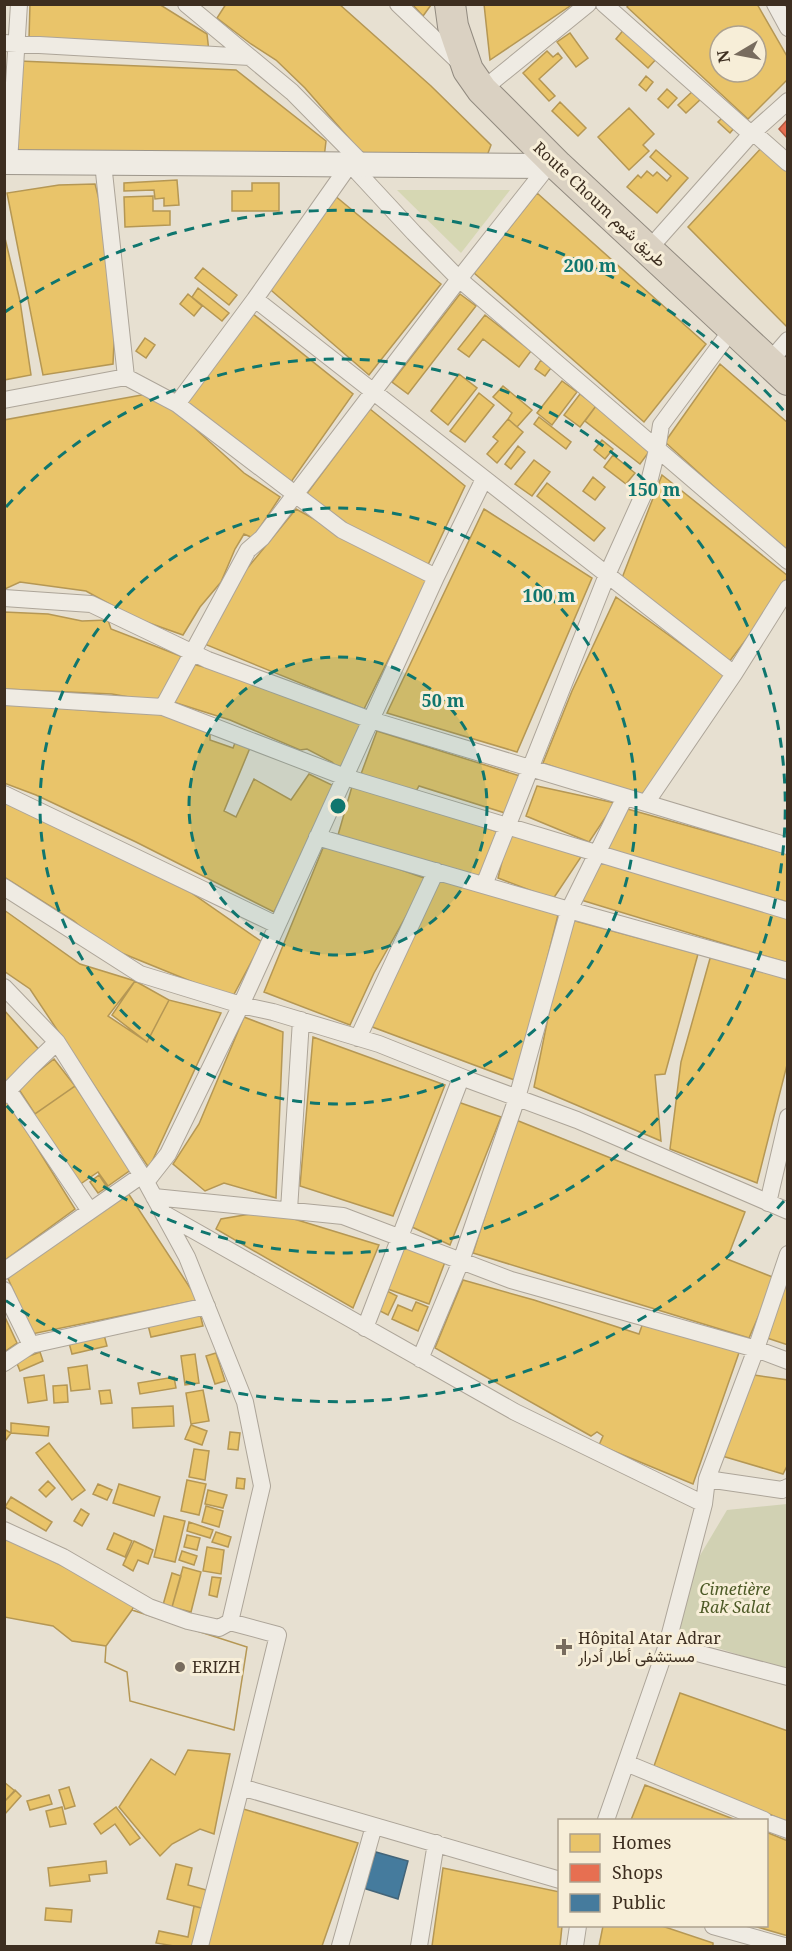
<svg xmlns="http://www.w3.org/2000/svg" width="792" height="1951" font-family="'Noto Serif',Vazirmatn,serif">
	<rect width="100%" height="100%" fill="#e7e0d1"/>
	<path fill="#d6d7b3" d="M397,190H510L461,253Z"/>
	<path fill="#d1d1b3" d="M787,1504V1670L680,1636L683,1584L727,1510Z"/>
	<path fill="#e9c46a" stroke="#b59754" stroke-width="1.5" fill-rule="evenodd" d="M30,4H159L207,34L209,52L29,39Z
		M226,4H339L431,86L491,145L484,164L368,160L305,88L276,60L251,44L217,18Z
		M412,4H431V5L423,16Z
		M484,4H573L490,60Z
		M629,4H757L788,58V79L748,119L627,7ZM720,36H756V72H720Z
		M625,28L658,57L648,68L616,39Z
		M570,33L588,58L576,67L557,42Z
		M547,51L553,57L558,53L562,58L539,79L555,96L549,101L523,73Z
		M19,61L236,70L326,141L324,158L18,157Z
		M646,76L653,82L646,91L639,85Z
		M667,89L677,98L668,108L658,99Z
		M695,89L703,97L686,113L678,105Z
		M560,102L586,128L578,136L552,111Z
		M629,108L654,134L643,145L649,151L629,170L598,137Z
		M724,116L735,127L730,133L718,122Z
		M764,145L788,168V328L688,227Z
		M656,150L688,178L657,213L627,187L638,175L641,178L647,171L653,176L657,172L667,181L671,176L650,157Z
		M177,180L179,205L164,206V198L155,199L154,190L124,191V183Z
		M252,183H279V211H232V191H252Z
		M95,184L102,211L115,320L113,364L43,375L7,193L59,185Z
		M537,193L706,344L644,422L474,273Z
		M334,195L441,284L369,375L265,285Z
		M153,196V211H170V225L125,227L124,197Z
		M4,234L20,301L31,375L4,380Z
		M203,268L237,295L229,305L195,278Z
		M198,288L229,313L222,321L192,297Z
		M188,294L202,306L194,316L180,304Z
		M460,294L476,306L408,394L392,382Z
		M248,310L353,394L291,482L184,400Z
		M485,315L531,351L519,367L483,339L469,357L458,349Z
		M145,338L155,345L146,358L136,351Z
		M541,360L551,368L545,376L535,369Z
		M720,364L788,423V554L665,442Z
		M459,374L477,388L448,425L431,411Z
		M562,381L577,392L552,425L537,413Z
		M503,386L532,410L517,427L508,419L512,413L493,397Z
		M479,393L494,405L465,442L450,431Z
		M147,394L179,414L244,473L280,497L253,538L244,534L235,549L221,582L200,607L183,635L135,618L86,591L20,582L5,589L4,584V420Z
		M580,394L596,406L580,427L564,415Z
		M596,406L651,449L640,464L585,421Z
		M370,409L465,486L426,569L345,524L305,496Z
		M539,417L571,442L566,449L534,424Z
		M508,419L523,432L497,463L487,454L498,441L493,437Z
		M602,440L613,449L605,459L594,450Z
		M518,446L525,452L511,469L505,464Z
		M613,455L635,473L626,484L604,467Z
		M534,460L550,472L532,496L515,484Z
		M662,475L788,576V584L729,662L622,578Z
		M593,477L605,487L595,500L583,491Z
		M547,483L605,528L594,541L537,496Z
		M296,509L427,581L364,709L202,643L245,571Z
		M484,509L592,578L517,752L387,713Z
		M616,597L724,675L641,797L543,763L572,691Z
		M4,612L48,614L82,621L108,620L111,629L183,657L163,703L112,694L4,689Z
		M188,663L232,674L363,722L341,771L332,762L307,749L300,750L230,720L170,701Z
		M4,703L105,712L153,713L210,726V740L233,748L237,738L252,743L224,811L236,817L254,779L291,800L309,774L334,786L274,912L136,842L36,795L4,783Z
		M377,731L520,776L505,813L419,786L415,793L361,774Z
		M353,783L501,833L479,880L338,835Z
		M537,786L615,803L589,842L526,816Z
		M4,800L190,892L262,942L232,998L102,945L74,921L4,877Z
		M624,808L788,854V902L602,851Z
		M509,832L581,857L553,899L498,878Z
		M325,843L427,879L374,973L350,1025L264,992Z
		M595,859L788,914V963L581,900Z
		M437,878L558,915L517,1081L367,1025Z
		M4,910L80,964L135,981L108,1016L147,1042L169,1000L221,1013L149,1168L30,989L4,971Z
		M568,919L698,954L665,1074L655,1075L661,1141L534,1087Z
		M711,955L788,976V1061L757,1183L670,1149L681,1062Z
		M135,981L169,1000L147,1042L112,1015Z
		M4,1010L42,1053L4,1083Z
		M244,1017L283,1032L276,1198L224,1183L205,1191L173,1164L199,1124Z
		M313,1037L445,1085L393,1216L300,1186Z
		M54,1059L75,1086L35,1114L18,1088Z
		M75,1086L132,1169L108,1186L98,1172L79,1185L32,1116Z
		M8,1101L75,1209L5,1260L4,1104Z
		M458,1102L501,1117L450,1245L410,1226Z
		M516,1120L745,1212L727,1259L775,1278L749,1338L473,1253Z
		M99,1175L107,1187L98,1193L90,1182Z
		M126,1190L198,1300L32,1334L7,1276Z
		M268,1211L379,1245L353,1308L216,1229L221,1219Z
		M402,1245L445,1262L429,1304L385,1288Z
		M463,1280L534,1300L639,1334L644,1320L741,1347L693,1484L599,1445L603,1436L597,1432L591,1436L435,1348Z
		M785,1281L788,1282V1345L764,1337Z
		M383,1289L397,1296L388,1315L374,1308Z
		M416,1302L428,1307L418,1331L392,1319L398,1305L412,1311Z
		M200,1314L203,1326L151,1337L148,1325Z
		M4,1315L17,1343L4,1352Z
		M103,1331L107,1346L72,1354L68,1339Z
		M40,1352L43,1361L20,1371L16,1361Z
		M216,1353L225,1381L215,1384L206,1356Z
		M195,1354L199,1383L185,1385L181,1356Z
		M87,1365L90,1389L71,1391L68,1368Z
		M44,1375L47,1400L28,1403L24,1378Z
		M754,1375L788,1380V1464L783,1474L722,1456Z
		M174,1377L176,1388L140,1394L138,1383Z
		M67,1385L68,1402L54,1403L53,1386Z
		M110,1390L112,1403L101,1404L99,1391Z
		M203,1390L209,1421L191,1424L186,1393Z
		M173,1406L174,1426L133,1428L132,1408Z
		M11,1423L49,1427L48,1436L11,1433Z
		M191,1425L207,1431L202,1445L185,1439Z
		M4,1429L11,1433L5,1441L4,1440Z
		M230,1432L240,1433L238,1450L228,1449Z
		M49,1443L85,1490L72,1500L36,1453Z
		M194,1449L209,1451L205,1480L189,1477Z
		M237,1478L245,1479L244,1489L236,1488Z
		M187,1480L206,1484L199,1515L181,1511Z
		M48,1481L55,1488L46,1497L39,1490Z
		M98,1484L112,1490L107,1500L93,1494Z
		M119,1484L160,1497L154,1516L113,1503Z
		M208,1490L227,1495L223,1508L205,1504Z
		M11,1497L52,1522L46,1531L5,1507Z
		M206,1506L223,1511L219,1527L202,1522Z
		M81,1509L89,1514L82,1526L74,1521Z
		M164,1516L185,1521L175,1562L154,1557Z
		M189,1522L213,1530L210,1538L187,1531Z
		M216,1532L231,1537L228,1547L212,1542Z
		M114,1533L132,1541L125,1557L107,1549Z
		M187,1535L200,1538L197,1550L184,1547Z
		M4,1537L136,1602L132,1610L247,1647L234,1730L130,1701L127,1672L105,1662L106,1646L72,1641L53,1626L4,1617Z
		M134,1541L153,1550L148,1564L138,1560L133,1571L123,1565Z
		M207,1547L224,1550L221,1574L203,1571Z
		M182,1551L197,1556L194,1565L179,1560Z
		M183,1567L201,1572L191,1612L172,1607Z
		M172,1573L181,1576L172,1607L163,1605Z
		M212,1577L221,1578L217,1597L209,1595Z
		M132,1610L247,1647L234,1730L130,1701L127,1672L105,1662L106,1646Z
		M680,1693L788,1731V1822L654,1766Z
		M188,1750L230,1754L214,1834L200,1829L172,1844L160,1856L119,1807L151,1759L175,1775Z
		M4,1782L15,1791L5,1801H4Z
		M645,1785L736,1820H631Z
		M69,1787L75,1806L65,1809L59,1790Z
		M15,1790L21,1796L4,1815V1802Z
		M49,1795L52,1804L30,1810L27,1801Z
		M62,1807L66,1824L50,1827L46,1811Z
		M116,1807L140,1838L130,1845L115,1824L101,1834L94,1824Z
		M240,1808L358,1843L322,1946H207Z
		M766,1832L788,1841V1936L754,1926H766Z
		M106,1861L107,1873L89,1875L90,1881L50,1886L48,1868Z
		M176,1864L192,1868L188,1885L210,1891L205,1909L167,1899Z
		M443,1868L560,1892V1926H562L560,1946H432Z
		M194,1906L205,1909L197,1946H174L156,1943L159,1931L188,1937Z
		M46,1908L72,1910L71,1922L45,1920Z
		M603,1926H662L713,1943V1946H599Z"/>
	<path fill="#e76f51" stroke="#b45c42" stroke-width="1.5" d="M788,119V139L779,129Z"/>
	<path fill="#457b9d" stroke="#436478" stroke-width="1.5" d="M376,1852L408,1861L398,1899L363,1888Z"/>
	<g fill="none" stroke-linecap="round" stroke-linejoin="round">
		<defs>
			<path id="street" d="M186,4L292,92L364,165
				M398,4L461,64
				M604,4L751,134L788,101
				M775,4L788,28
				M4,43L250,57
				M482,90L588,4
				M753,132L788,163
				M9,162L19,4
				M103,163L126,377
				M648,250L751,134
				M255,299L734,674
				M769,362L788,340
				M4,400L126,377L177,404L342,530L436,577
				M177,404L255,299L350,164L414,233L459,279L788,561
				M4,598L91,604L208,660L371,720L788,846
				M4,697L163,707L345,777L788,911
				M163,707L248,550L262,538L459,279L548,166
				M4,794L277,925
				M646,803L734,674L788,588
				M317,837L569,910L788,971
				M484,885L607,575L649,482L657,450L661,425L733,328
				M4,887L140,974L241,1005L273,1012L379,1044L469,1080L577,1120L788,1211
				M4,987L57,1042L146,1182L168,1154L241,1005L436,577L484,479
				M358,1038L436,871
				M9,1091L90,1211
				M4,1095L31,1067L57,1042
				M146,1182L187,1257L245,1402L262,1486L230,1622L278,1635L241,1787L200,1946
				M154,1197L343,1216L511,1280L756,1349L788,1361
				M768,1203L788,1117
				M289,1210L301,1020
				M163,1213L515,1412L704,1504
				M4,1271L142,1175
				M4,1290L31,1345
				M365,1328L461,1078
				M420,1359L461,1261L517,1098L569,910L625,797
				M4,1363L31,1345L207,1306
				M707,1479L782,1490L788,1487
				M4,1530L63,1557L149,1607L188,1621L219,1628L230,1622
				M667,1645L788,1677
				M626,1763L764,1820
				M241,1787L560,1880
				M606,1820L667,1645L704,1504L707,1479L756,1349L788,1254
				M766,1822L788,1830
				M713,1926L784,1946
				M340,1946L374,1826
				M419,1946L436,1843
				M575,1946L578,1926"/>
			<path id="secondary" d="M4,162L558,166"/>
			<path id="highway" d="M450,4L453,26L468,70L482,90L558,166L788,380"/>
		</defs>
		<use href="#street" stroke="#ada599" stroke-width="18"/>
		<use href="#secondary" stroke="#9c958a" stroke-width="26"/>
		<use href="#highway" stroke="#928b80" stroke-width="32"/>
		<use href="#street" stroke="#efebe3" stroke-width="16"/>
		<use href="#secondary" stroke="#efebe3" stroke-width="24"/>
		<use href="#highway" stroke="#dad1c2" stroke-width="30"/>
	</g>
	<circle cx="338" cy="806" r="149" fill="#0f766e" fill-opacity=".12"/>
	<g fill="none" stroke="#0f766e" stroke-width="3" stroke-dasharray="10 8">
		<circle cx="338" cy="806" r="149"/>
		<circle cx="338" cy="806" r="298"/>
		<path d="M6 507A447 447 0 1 1 6 1105"/>
		<path d="M784 1201A596 596 0 0 1 5 1300M5 312A596 596 0 0 1 784 411"/>
	</g>
	<g fill="#786c5e" stroke="#f7eed8" stroke-width="2">
		<path d="M561 1638h6v6h6v6h-6v6h-6v-6h-6v-6h6z"/>
		<circle cx="180" cy="1667" r="6"/>
	</g>
	<g text-anchor="middle" dominant-baseline="central" stroke-width="6" stroke-linejoin="round" paint-order="stroke">
		<g font-size="16" fill="#3d2e20" stroke="#f7eed8">
			<text transform="translate(600 204) rotate(43)">Route Choum طريق شوم</text>
		</g>
		<g font-size="16" font-style="italic" fill="#4d5a26" stroke="#f7eed8">
			<text x="735" y="1589">Cimetière<tspan x="735" dy="18">Rak Salat</tspan></text>
		</g>
		<g font-size="16" fill="#3d2e20" stroke="#f7eed8" text-anchor="start">
			<text x="578" y="1638">Hôpital Atar Adrar<tspan x="578" dy="18">مستشفى أطار أدرار</tspan></text>
			<text x="192" y="1667">ERIZH</text>
		</g>
	</g>
	<circle cx="338" cy="806" r="9" fill="#0f766e" stroke="#f7eed8" stroke-width="3"/>
	<g font-size="18" text-anchor="middle" font-weight="bold" fill="#0f766e" stroke="#f7eed8" stroke-width="6" stroke-linejoin="round" paint-order="stroke">
		<text x="590" y="272">200 m</text>
		<text x="654" y="496">150 m</text>
		<text x="549" y="602">100 m</text>
		<text x="443" y="707">50 m</text>
	</g>
	<rect width="792" height="1951" fill="none" stroke="#3d2e20" stroke-width="12"/>
	<rect x="558" y="1819" width="210" height="108" fill="#f7eed8" stroke="#ada18e" stroke-width="1.5"/>
	<rect x="570" y="1834" width="30" height="18" fill="#e9c46a" stroke="#ada18e" stroke-width="1.5"/>
	<text x="612" y="1849" font-size="18" fill="#3d2e20">Homes</text>
	<rect x="570" y="1864" width="30" height="18" fill="#e76f51" stroke="#ada18e" stroke-width="1.5"/>
	<text x="612" y="1879" font-size="18" fill="#3d2e20">Shops</text>
	<rect x="570" y="1894" width="30" height="18" fill="#457b9d" stroke="#ada18e" stroke-width="1.5"/>
	<text x="612" y="1909" font-size="18" fill="#3d2e20">Public</text>
	<g transform="translate(738 54) rotate(260)"><circle r="28" fill="#f7eed8" stroke="#ada18e" stroke-width="1.5"/>
	<path d="M0-4.5L10 22L0 15L-10 22Z" fill="#786c5e"/>
	<text y="-9" font-size="16" font-weight="bold" text-anchor="middle" fill="#3d2e20">N</text>
	</g>
</svg>
